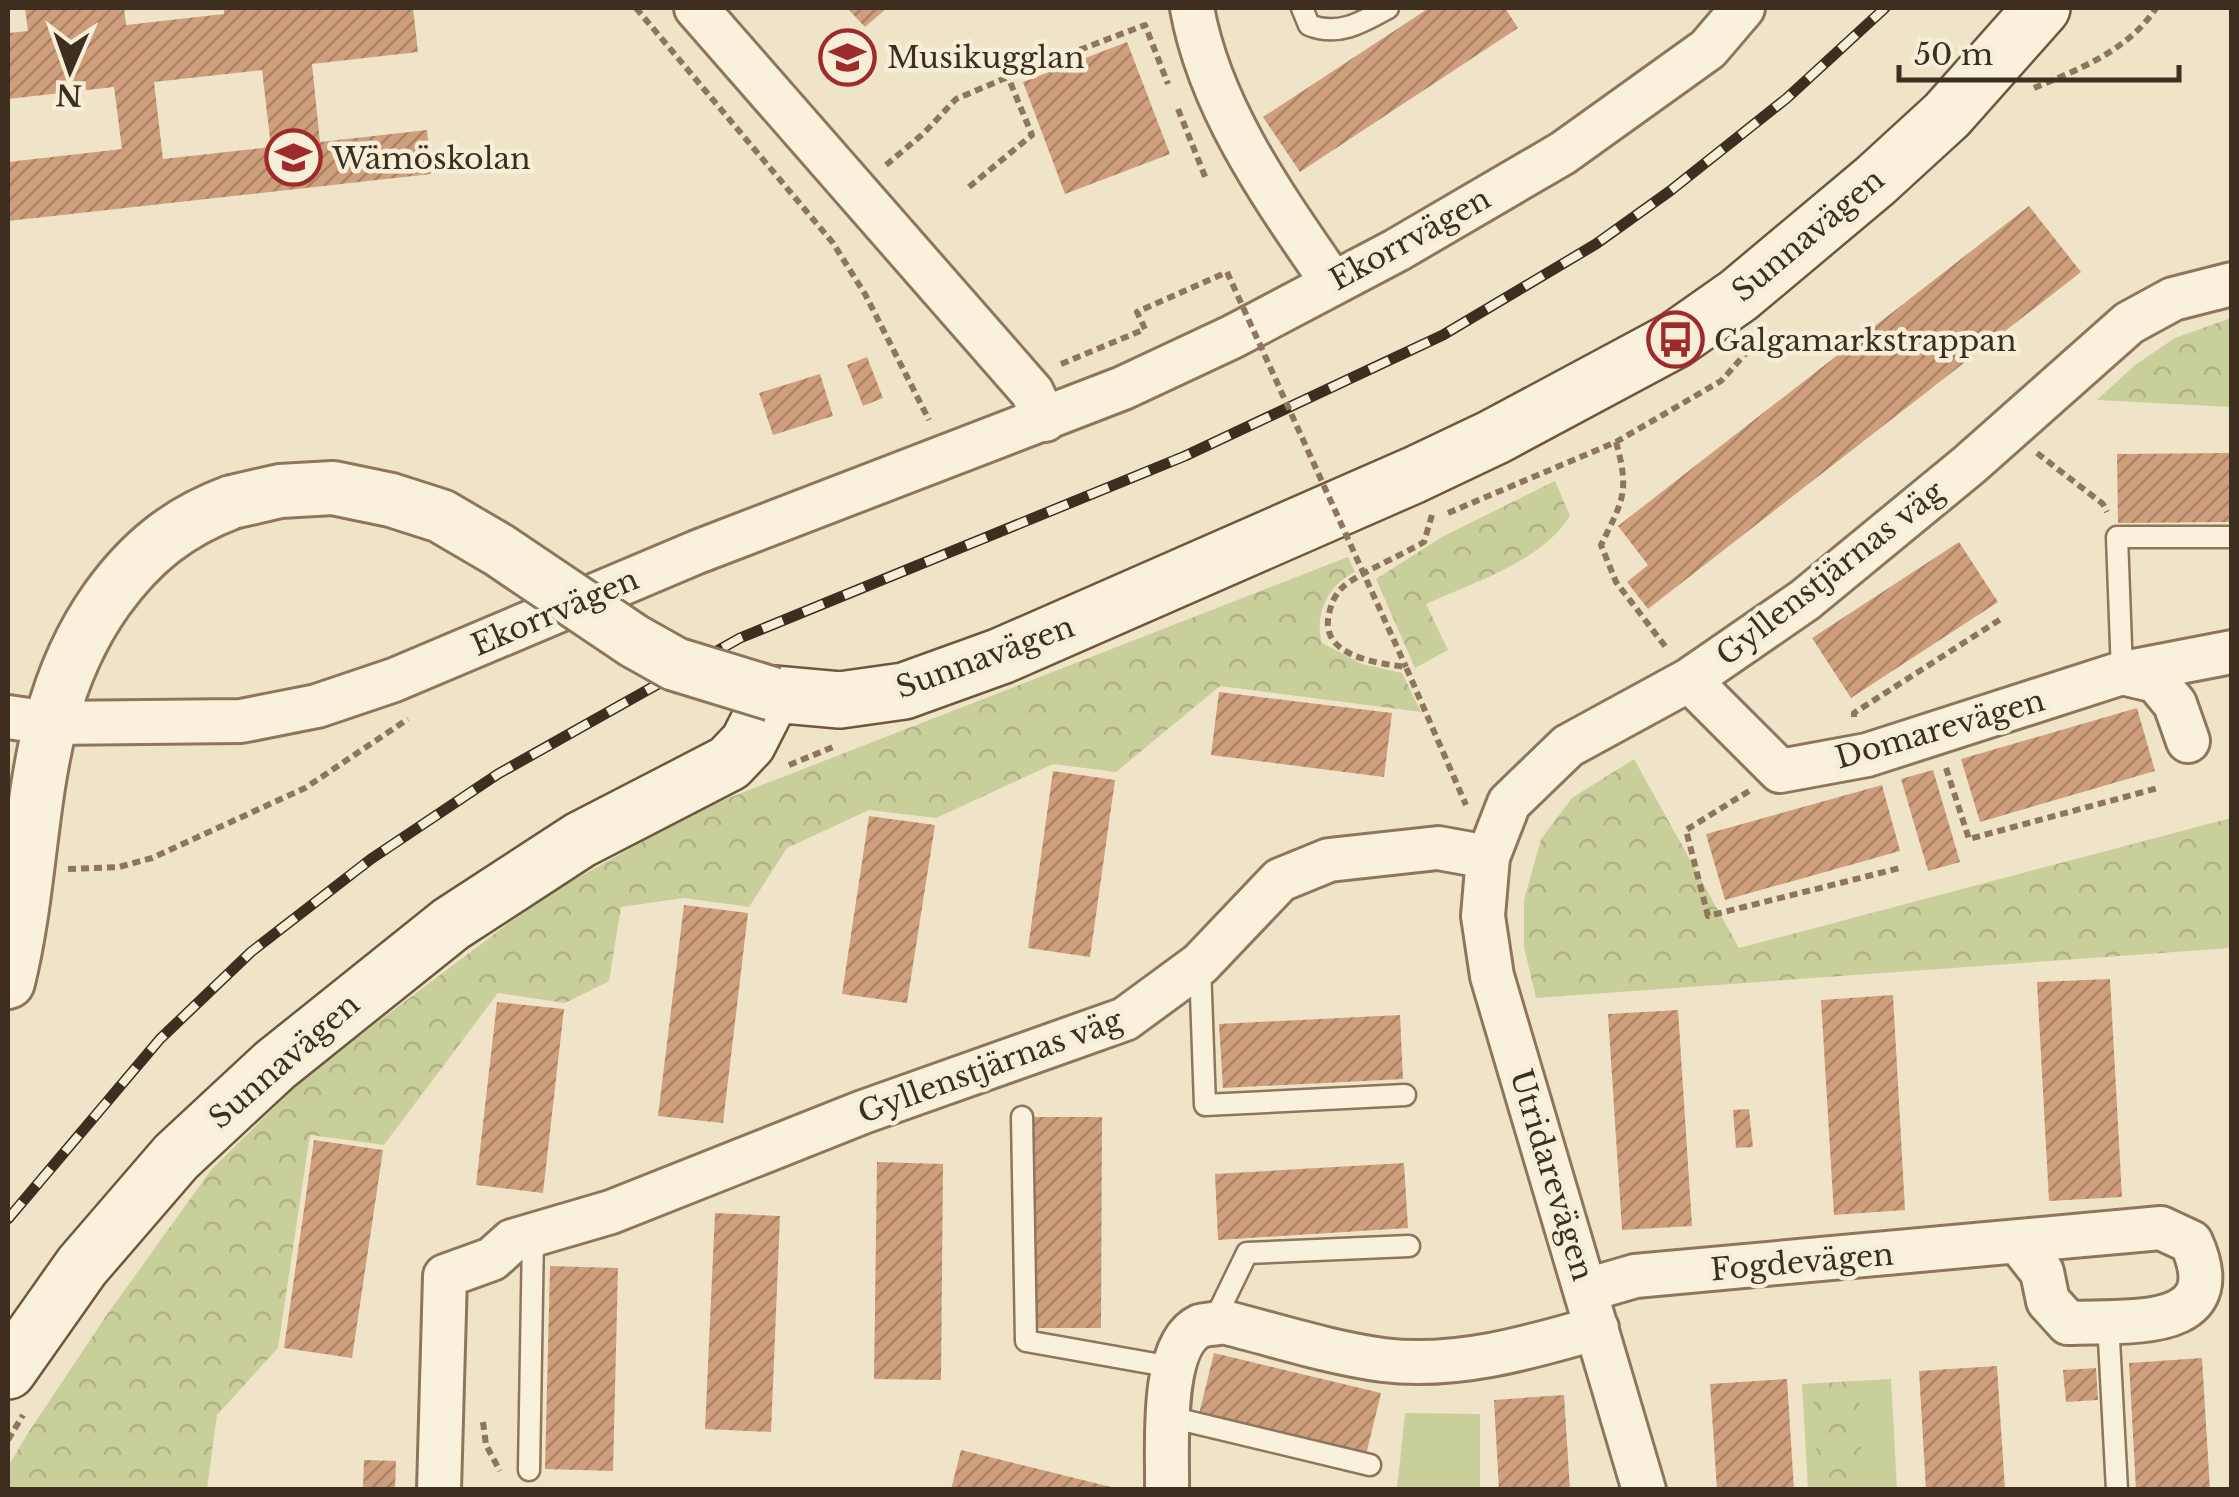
<svg xmlns="http://www.w3.org/2000/svg" width="2239" height="1497" font-family="'Libre Baskerville',serif">
	<defs>
		<pattern id="forest-crowns" width="20" height="18" patternUnits="userSpaceOnUse" patternTransform="scale(2.5)"><rect width="20" height="18" fill="#c9cf9b"/><path d="M2 6a3 3 0 1 1 6 0M12 15a3 3 0 1 1 6 0" fill="none" stroke="#aeb285"/></pattern>
		<pattern id="building-hatch" width="6" height="6" patternUnits="userSpaceOnUse" patternTransform="scale(2.5)"><rect width="6" height="6" fill="#cf9f7d"/><path d="M-1 1l2-2M0 6l6-6M5 7l2-2" fill="none" stroke="#a98266"/></pattern>
	</defs>
	<rect width="100%" height="100%" fill="#f0e4c8"/>
	<path fill="#c9cf9b" d="M1891,1379L1897,1489H1808L1802,1384Z
		M1405,1413L1480,1414V1489L1397,1490Z"/>
	<path fill="url(#forest-crowns)" d="M2231,318V407L2097,400L2135,365L2175,338Z
		M1555,481L1570,516C1541,562 1474,582 1426,604L1448,650L1415,668L1376,579L1442,537Z
		M1348,557L1355,572C1328,585 1314,614 1322,643L1362,664L1402,673L1421,712L1220,686L1116,772L1053,764L936,818L869,810L787,848L749,907L684,898L621,907L609,981L565,1003L498,993L384,1145L310,1135L278,1348L217,1415L207,1489L8,1490V1467L28,1433L106,1316L211,1170L307,1075L545,896L703,808Z
		M1634,759L1739,948L2231,818V948L1536,998L1524,947V900L1541,839L1572,798Z
		M1858,1381L1863,1477L1818,1480L1813,1384Z
		M1398,1478L1472,1483L1471,1489H1397Z"/>
	<path fill="url(#building-hatch)" fill-rule="evenodd" d="M25,8H124L126,25L224,14V8H413L418,52L312,64L320,142L427,130L431,174L8,221V162L122,149L114,87L8,99V33L28,31ZM262,70L271,147L163,159L154,82Z
		M847,8H887L865,27Z
		M1429,8H1505L1518,28L1300,172L1263,117Z
		M1127,42L1170,154L1065,194L1023,82Z
		M2029,206L2081,272L1648,609L1627,582L1648,565L1618,526Z
		M867,357L883,398L863,406L847,365Z
		M820,374L833,416L773,435L759,393Z
		M2232,453V522L2118,523L2117,454Z
		M1959,542L1998,602L1851,698L1812,638Z
		M1219,692L1392,713L1384,777L1211,755Z
		M2137,708L2155,771L1980,822L1961,759Z
		M1933,770L1960,862L1928,871L1901,779Z
		M1053,771L1115,780L1090,957L1028,948Z
		M1882,785L1900,851L1725,900L1706,834Z
		M869,816L935,825L907,1003L842,994Z
		M684,905L748,913L723,1123L658,1116Z
		M2110,979L2122,1197L2049,1201L2037,982Z
		M1893,995L1905,1210L1834,1215L1821,1000Z
		M497,1002L564,1009L543,1193L476,1185Z
		M1678,1010L1692,1226L1622,1230L1608,1014Z
		M1400,1015L1403,1079L1223,1088L1219,1024Z
		M1749,1109L1753,1147L1736,1148L1733,1110Z
		M1034,1117H1102L1101,1328H1033Z
		M314,1140L383,1150L352,1358L284,1348Z
		M877,1162L943,1164L941,1380L874,1379Z
		M1404,1163L1408,1228L1218,1240L1215,1174Z
		M715,1213L780,1216L771,1432L705,1429Z
		M550,1266L618,1268L613,1471L545,1469Z
		M1214,1353L1381,1393L1366,1455L1199,1414Z
		M2202,1358L2210,1490H2136L2129,1363Z
		M1997,1366L2005,1490H1926L1919,1371Z
		M2096,1368L2098,1400L2066,1402L2063,1370Z
		M1787,1379L1794,1490H1717L1710,1384Z
		M1564,1395L1570,1490H1499L1494,1400Z
		M961,1450L1115,1488V1490H951Z
		M364,1460L396,1461L395,1490H363Z"/>
	<g fill="none" stroke-linecap="round" stroke-linejoin="round">
		<defs>
			<path id="service" d="M1302,8L1309,25C1338,37 1363,22 1388,8
				M2122,673L2117,537H2232
				M1200,966L1205,1105L1405,1095
				M1022,1117L1026,1341L1172,1367
				M2108,1321L2117,1490
				M1213,1323L1247,1253L1409,1246
				M1170,1417L1370,1465
				M529,1470L533,1235"/>
			<path id="minor" d="M696,8L1032,392L1045,420
				M1192,8C1210,109 1275,199 1332,282
				M2123,673L2232,652
				M1689,680L1780,771L1867,755L2122,673L2156,681L2175,704L2188,741
				M8,717L49,723L241,721L317,706L394,680L697,552L1123,388L1232,337L1397,250L1563,153L1708,49L1743,8
				M1587,1290L1635,1276L2161,1228L2191,1242C2233,1334 2124,1320 2068,1323L2048,1301L2042,1272L2019,1243
				M439,1490L445,1276L492,1259L512,1241L611,1212L863,1112L1125,1019L1200,964L1280,880L1329,860L1438,848L1488,857
				M1167,1490C1168,1450 1159,1345 1200,1326C1206,1324 1217,1324 1223,1322C1276,1335 1330,1353 1383,1360C1455,1369 1528,1348 1597,1328
				M1644,1490L1492,976L1483,916L1488,857L1509,803L1568,746L1689,680L1805,600L1969,465L2129,323L2173,299L2232,284"/>
			<path id="tertiary" d="M8,982C41,848 23,717 107,599C141,552 178,522 232,502"/>
			<path id="secondary" d="M8,1371L82,1266L176,1157L275,1065L451,924L580,840L729,763L748,743L773,694L840,700L904,691L1001,656L1414,475L1494,437L1675,340L1739,295L1875,181L1947,115L2042,8"/>
		</defs>
		<use href="#service" stroke="#8d765c" stroke-width="25"/>
		<use href="#minor" stroke="#8d765c" stroke-width="48"/>
		<use href="#tertiary" stroke="#8d765c" stroke-width="58"/>
		<use href="#secondary" stroke="#6f573f" stroke-width="60"/>
		<path stroke="#8d765c" stroke-width="6" stroke-dasharray="8 5" stroke-linecap="butt" d="M636,8L833,243L865,294L929,420
			M2034,88C2079,69 2128,51 2156,8
			M1178,109L1206,179
			M886,165L924,133L956,99L1008,77
			M969,187L1032,135L1008,77L1145,25L1168,84
			M1061,364L1145,329L1137,312L1227,272
			M1616,442C1630,492 1623,500 1601,545L1616,582L1668,650
			M2037,453L2103,504L2107,512
			M1448,513L1616,442L1721,381L1757,341
			M1432,515L1424,542C1404,554 1357,574 1343,587C1335,594 1331,604 1329,614C1319,656 1376,663 1406,667L1466,805
			M1854,717V713L2004,617
			M789,765L833,747
			M1946,768L1969,839L2158,788
			M1749,791L1686,830L1708,916L1900,868
			M68,869L119,867L152,858L305,788L408,719
			M483,1422L486,1445L500,1471
			M8,1440L23,1415"/>
		<use href="#service" stroke="#faf1dc" stroke-width="20"/>
		<use href="#minor" stroke="#faf1dc" stroke-width="42"/>
		<use href="#tertiary" stroke="#faf1dc" stroke-width="52"/>
		<use href="#secondary" stroke="#faf1dc" stroke-width="55"/>
		<defs>
			<path id="rail" d="M8,1219L160,1039L251,952L371,859L498,774L740,638L1185,456L1443,335L1596,244L1670,191L1787,98L1885,8"/>
		</defs>
		<use href="#rail" stroke="#3d2e20" stroke-width="11"/>
		<use href="#rail" stroke="#f7eed8" stroke-width="8" stroke-dasharray="22" stroke-linecap="butt"/>
		<defs>
			<path id="tertiary-bridge" d="M232,502L280,491L333,488L391,500L441,516L499,550L634,641L675,664L773,694"/>
		</defs>
		<use href="#tertiary-bridge" stroke="#8d765c" stroke-width="58" stroke-linecap="butt"/>
		<path stroke="#8d765c" stroke-width="6" stroke-dasharray="8 5" stroke-linecap="butt" d="M1227,272L1406,667"/>
		<use href="#tertiary-bridge" stroke="#faf1dc" stroke-width="52"/>
	</g>
	<defs>
		<symbol id="school-ring" viewBox="-11 -11 22 22"><circle r="9.5" fill="#f7eed8" stroke="#9e2a2b" stroke-width="1.5"/><path d="M0-5L7-2L0 1L-7-2ZM-4 1L0 2.5L4 1V4Q0 6-4 4Z" fill="#9e2a2b"/></symbol>
		<symbol id="bus-ring" viewBox="-11 -11 22 22"><circle r="9.5" fill="#f7eed8" stroke="#9e2a2b" stroke-width="1.5"/><path d="M-5-6H5V4H4V6H2V4H-2V6H-4V4H-5ZM-3.5-4V0h7V-4ZM-3.5 1.2v1.5H-2V1.2ZM2 1.2v1.5H3.5V1.2Z" fill="#9e2a2b"/></symbol>
	</defs>
	<g fill-rule="evenodd">
		<use href="#school-ring" x="816" y="26" width="63" height="63"/>
		<use href="#school-ring" x="262" y="126" width="63" height="63"/>
		<use href="#bus-ring" x="1644" y="308" width="63" height="63"/>
	</g>
	<g text-anchor="middle" dominant-baseline="central" stroke-width="9" stroke-linejoin="round" paint-order="stroke">
		<g font-size="30" fill="#3d2e20" stroke="#f7eed8" text-anchor="start">
			<text x="887" y="57">Musikugglan</text>
			<text x="332" y="158">Wämöskolan</text>
			<text x="1714" y="340">Galgamarkstrappan</text>
		</g>
		<g font-size="30" fill="#3d2e20" stroke="#f7eed8">
			<text transform="translate(1808 235) rotate(-40)">Sunnavägen</text>
			<text transform="translate(1410 239) rotate(-29)">Ekorrvägen</text>
			<text transform="translate(1830 573) rotate(-38)">Gyllenstjärnas väg</text>
			<text transform="translate(555 612) rotate(-23)">Ekorrvägen</text>
			<text transform="translate(985 657) rotate(-20)">Sunnavägen</text>
			<text transform="translate(1940 729) rotate(-16)">Domarevägen</text>
			<text transform="translate(284 1061) rotate(-41)">Sunnavägen</text>
			<text transform="translate(990 1066) rotate(-20)">Gyllenstjärnas väg</text>
			<text transform="translate(1552 1175) rotate(73)">Utridarevägen</text>
			<text transform="translate(1802 1262) rotate(-5)">Fogdevägen</text>
		</g>
	</g>
	<rect width="2239" height="1497" fill="none" stroke="#3d2e20" stroke-width="20"/>
	<g transform="translate(70 70) rotate(182)" stroke="#f7eed8" stroke-width="8" paint-order="stroke">
	<path d="M0-8L18 38L0 25L-18 38Z" fill="#3d2e20"/>
	<text y="-15" font-size="28" font-weight="bold" text-anchor="middle" fill="#3d2e20">N</text>
	</g>
	<path d="M1899 65v15h280v-15" fill="none" stroke="#3d2e20" stroke-width="5"/>
	<text x="1914" y="65" font-size="30" fill="#3d2e20" stroke="#f7eed8" stroke-width="8" paint-order="stroke">50 m</text>
</svg>
